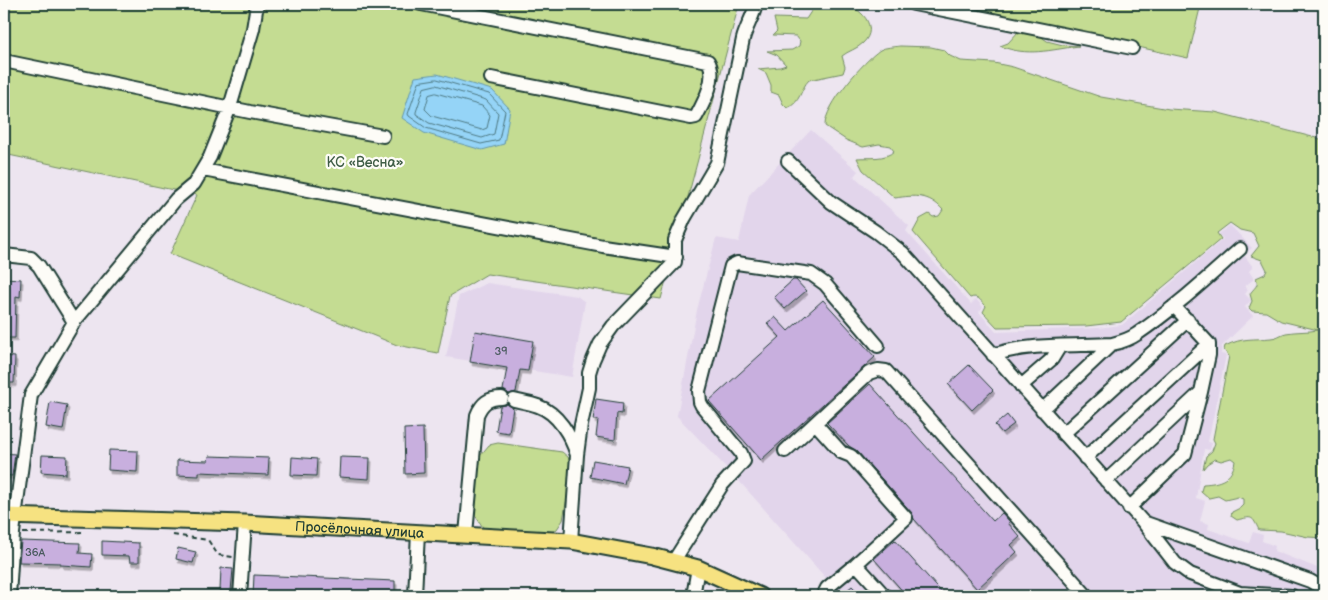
<svg xmlns="http://www.w3.org/2000/svg" width="1328" height="600" font-family="'Balsamiq Sans',sans-serif">
	<defs>
		<filter id="shadow"><feDropShadow dx="2" dy="3.5" stdDeviation="0" flood-color="#0004"/></filter>
	</defs>
	<rect width="100%" height="100%" fill="#ede5f0"/>
	<filter id="ink" filterUnits="userSpaceOnUse"><feTurbulence type="fractalNoise" baseFrequency=".02" numOctaves="2"/><feDisplacementMap in="SourceGraphic" scale="10" xChannelSelector="R" yChannelSelector="G"/><feConvolveMatrix kernelMatrix="1 2 1 2 8 2 1 2 1" color-interpolation-filters="sRGB"/></filter>
	<g filter="url(#ink)">
		<path fill="#e2d5eb" d="M811,130L858,171L854,176L909,226L906,231L971,304L976,299L983,307L979,312L996,332L1098,328L1122,325L1223,239L1219,234L1230,225L1252,248L1244,255L1253,267L1249,271L1254,279L1245,286L1248,290L1245,294L1251,300L1245,307L1253,316L1222,346L1221,354L1226,355L1208,442L1212,443L1210,450L1204,449L1196,498L1205,501L1200,521L1209,524L1208,529L1249,543L1253,532L1263,535L1262,541L1275,546L1274,551L1320,569L1324,560V596H842L739,481L677,416L697,310L716,238L739,242L749,195Z
			M487,283L577,296L585,302L572,377L446,357L459,296Z"/>
		<path fill="#c4dc92" stroke="#728c63" d="M4,4H739L661,299L487,274L450,296L438,353L397,345L170,254L197,195L4,154Z
			M822,4C828,4 836,3 842,4C860,6 880,27 863,43C857,49 848,51 842,56L845,67L843,73L809,80C800,89 801,103 787,108L783,104L779,95L771,92V85L766,73L758,69L780,67L786,65L777,55L767,51L792,50L799,46L800,41L796,36L773,35L777,31L774,18L806,19L814,7Z
			M943,4H1201L1188,58Z
			M1019,31L1036,33L1047,41L1063,45L1079,46C1049,50 1028,57 1000,46L1008,43Z
			M900,46L931,47L944,50L950,56L961,61L994,63L1013,67L1101,97L1169,109L1215,112L1324,140V538L1308,537L1281,531L1259,530C1252,516 1253,516 1237,520L1231,516L1232,512L1240,508L1243,505V499L1238,497L1225,500L1218,496L1209,498L1201,491L1203,484C1220,483 1232,480 1235,461L1231,458L1221,461L1215,459L1207,464L1203,469L1206,456L1212,451L1215,443L1213,439L1229,356L1224,350L1225,346C1243,337 1253,340 1271,338C1277,338 1281,334 1286,333C1297,331 1307,332 1318,330L1281,321L1266,312L1252,311L1249,308L1252,301L1250,294C1253,288 1260,286 1256,278L1265,274L1267,270L1262,260L1251,256L1259,246L1253,233L1240,230L1230,223L1217,233L1221,239L1121,322L1086,326L997,327L983,312L986,306C980,300 978,295 970,298L913,232L920,219L929,214L933,217L939,216L943,210C929,194 915,195 895,198L863,170L857,158C870,157 885,160 894,151L890,146L879,144L863,147L846,140L825,126C824,106 864,61 880,50C885,47 894,47 900,46Z
			M498,443L562,452L568,457L572,468L563,520L557,529L550,533L484,529L473,512L479,457L489,445Z"/>
		<path fill="#95d4f7" stroke="#6698a9" d="M437,74L492,90L510,109L504,144L482,150L424,133L402,118L415,77Z"/>
		<g fill="none" stroke-linecap="round" stroke-linejoin="round">
			<path stroke="#4e7982" stroke-width="1" d="M437,79L489,94L505,111L499,140L481,144L426,128L409,116L408,114L419,82Z
				M436,85L486,100L498,113L494,134L482,138L429,123L416,114V112L424,88Z
				M436,93L482,106L490,115L487,128L482,130L432,116L425,109L429,95Z"/>
		</g>
		<path fill="#c8afde" stroke="#1f3d34" filter="url(#shadow)" d="M4,278L21,279L20,297L16,296L15,338H4Z
			M793,280H796L806,291L785,309L774,297Z
			M823,300L875,357L761,460L709,401L780,337L767,323L775,317L788,331Z
			M475,331L533,341L528,371L520,370L516,392L509,394L503,390L507,368L470,362Z
			M4,356L15,357L14,383H4Z
			M969,365L993,390L972,410L948,384Z
			M870,384L993,521L1002,513L1010,522L1008,523L1020,537L1011,545L1017,552L977,589L914,519L912,513L857,451L849,446L827,423Z
			M596,399L623,403L622,414L617,413L615,440L596,437L598,420H593Z
			M50,402L67,405L63,430L46,427Z
			M507,404L513,408L509,433L496,431L500,406Z
			M1007,415L1014,424L1002,433L995,425Z
			M423,428L424,473L405,474L404,429Z
			M109,450L138,451L137,472L108,470Z
			M4,453L15,454L12,476L4,475Z
			M42,455L67,456L66,474L41,472Z
			M209,456L269,458L268,475L199,472V476L177,475V460L208,461Z
			M292,457L317,459L316,476L291,475Z
			M340,457L370,458L369,479L339,477Z
			M593,460L628,466L624,484L590,477Z
			M895,540L945,596H907L874,559Z
			M21,541L80,543L79,553L92,554L91,567L61,565V563L19,562Z
			M102,541L139,543V562H130L129,556L102,555Z
			M178,548L196,552L193,563L176,559Z
			M221,568L233,569L231,591H220Z
			M254,575L395,581V596L272,595V596H253Z
			M852,586L862,596H840Z"/>
		<g fill="none" stroke-linecap="round" stroke-linejoin="round">
			<defs>
				<path id="minor" d="M421,4L708,61C718,77 704,102 696,117L691,118L491,78
					M914,4L1132,48
					M4,61L250,112L383,136
					M788,161L831,202L876,232L903,253L1143,522L1175,563L1190,574L1240,593L1292,596
					M203,170L603,246L676,257
					M4,255L31,258L39,266L74,322
					M993,355C1029,343 1074,346 1112,344C1121,342 1130,339 1137,334C1174,309 1207,278 1240,249
					M1021,386L1052,359L1060,346
					M514,400C522,402 530,403 538,406C558,413 571,436 577,455L571,541
					M1042,410L1112,344
					M815,423L841,452L851,456L906,518L856,564L885,596
					M1063,434L1188,320
					M785,451L869,373L878,370L886,371L1087,596
					M577,455L581,425L589,388V373L593,360L600,344L613,326L675,262V240L684,219L717,163L743,39C746,27 754,15 756,4
					M1085,458L1209,344
					M1106,481L1201,392
					M1129,508L1185,454L1201,392L1209,355V344L1174,306
					M1143,522L1310,581L1324,589
					M466,534L477,415C482,403 488,398 502,398
					M673,562L722,485L744,461L741,453L702,406L700,402L699,391L731,266L737,263L811,274L825,284L878,346
					M9,596L13,533L31,395L74,322L176,199L194,184L210,157L230,107L253,29L257,4
					M240,596L245,523
					M415,596L418,532
					M693,596L698,568
					M823,596L827,588L856,564"/>
				<g id="major">
					<path id="s1" d="M4,516L245,523L571,541L652,556L698,568L760,596"/>
				</g>
			</defs>
			<use href="#minor" stroke="#1f3d34" stroke-width="16"/>
			<use href="#major" stroke="#1f3d34" stroke-width="19"/>
			<path stroke="#1f3d34" stroke-width="2" stroke-dasharray="5 4" stroke-linecap="butt" d="M23,533L86,532
				M173,535L208,540L218,555L233,557"/>
			<use href="#minor" stroke="#fdfcf7" stroke-width="12"/>
			<use href="#major" stroke="#f6e281" stroke-width="15"/>
		</g>
	</g>
	<g text-anchor="middle" dominant-baseline="central" stroke-width="4.5" stroke-linejoin="round" paint-order="stroke">
		<g font-size="11" fill="#495a5e">
			<text x="501" y="351">39</text>
			<text x="35" y="552">36А</text>
		</g>
		<g font-size="14" fill="#405d47" stroke="#fdfcf7">
			<text x="365" y="162">КС «Весна»</text>
		</g>
		<g font-size="14" fill="#1f3d34" stroke="#fdfcf7">
			<text stroke="none"><textPath href="#s1" startOffset="356">Просёлочная улица</textPath></text>
		</g>
	</g>
	<rect width="1328" height="600" fill="none" stroke="#fdfcf7" stroke-width="20"/>
	<rect x="10" y="10" width="1308" height="580" fill="none" stroke="#1f3d34" stroke-width="2" filter="url(#ink)"/>
</svg>
